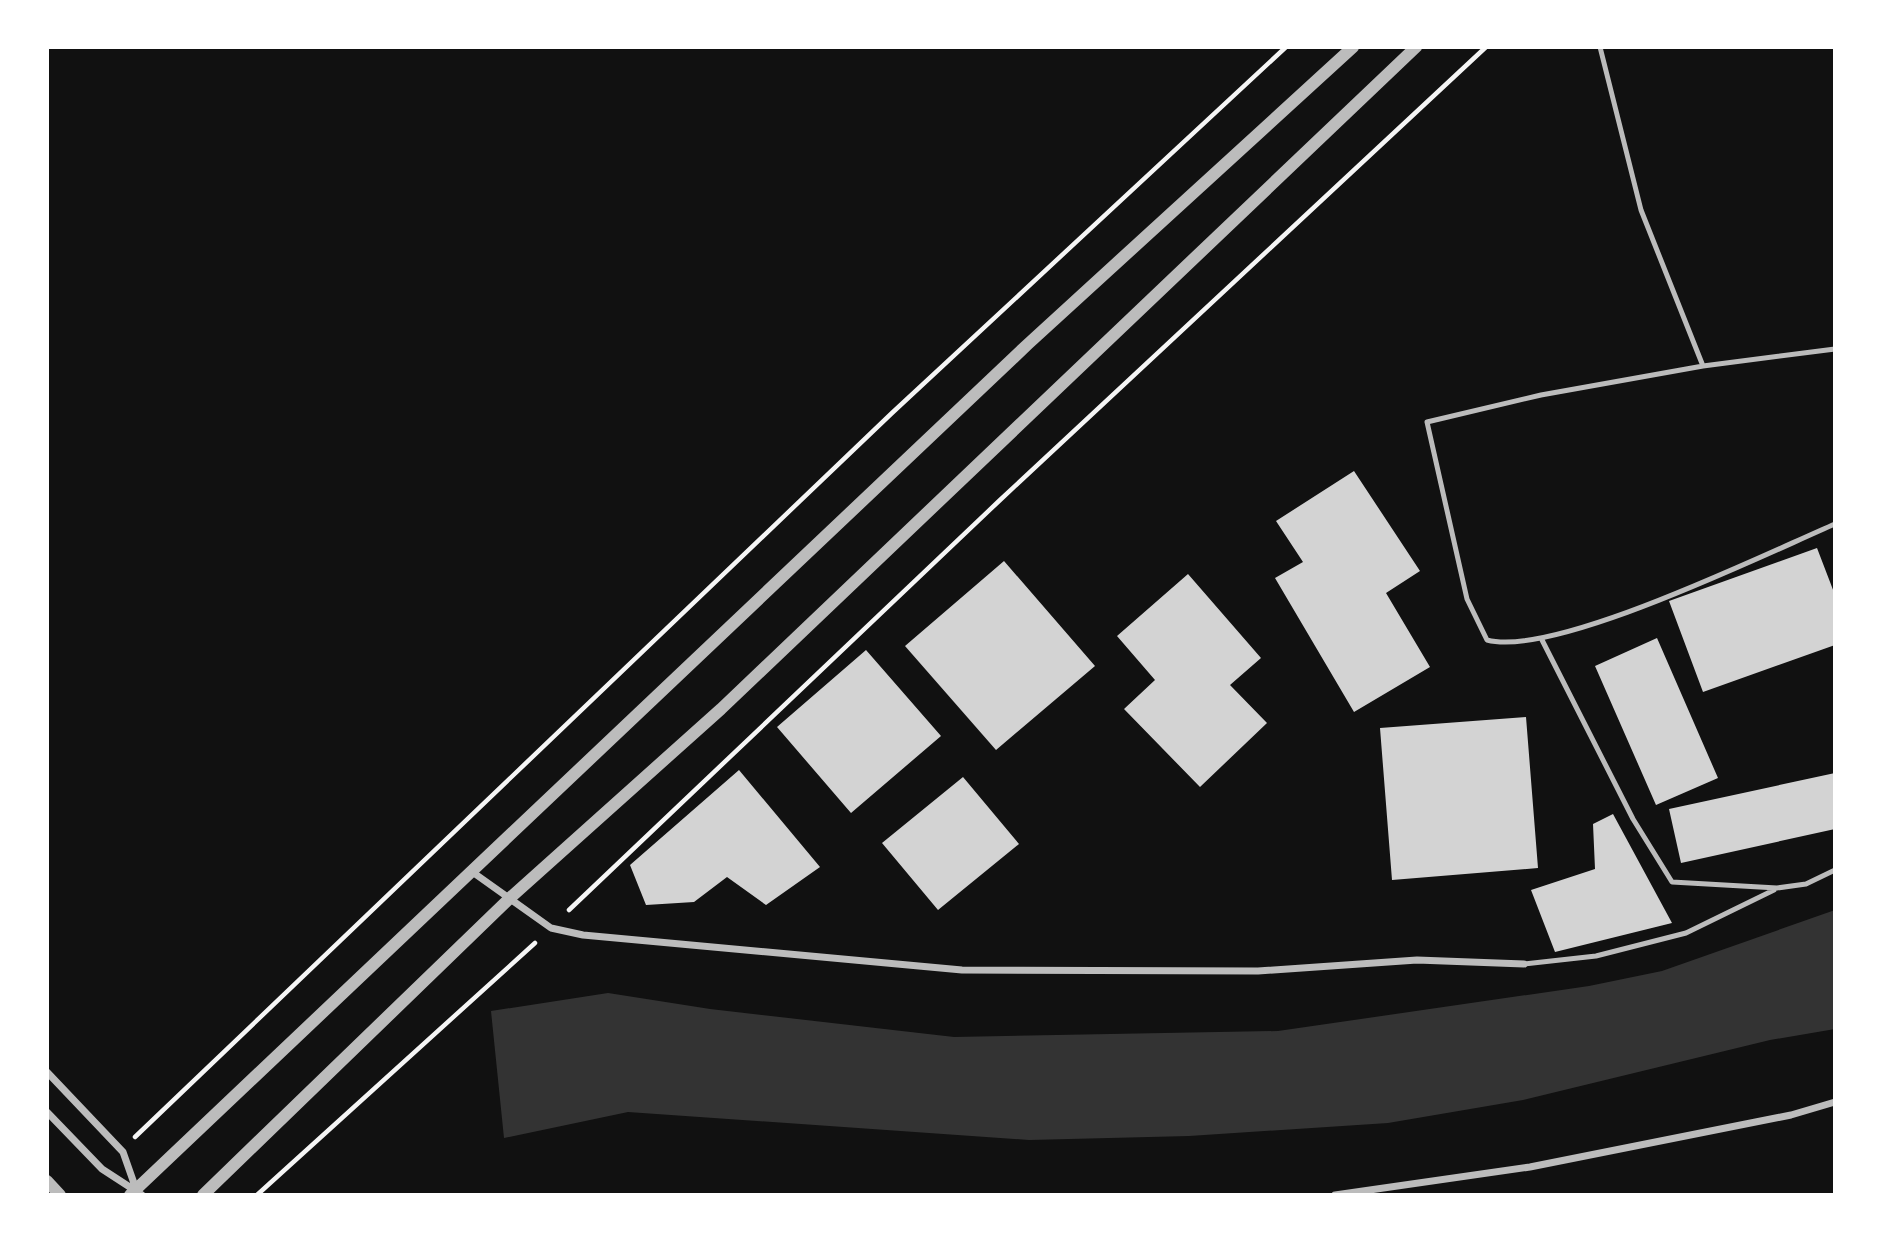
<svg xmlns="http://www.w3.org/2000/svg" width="1882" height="1242" font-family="Helvetica,sans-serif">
	<rect width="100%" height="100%" fill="#111"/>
	<path fill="#333" d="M1835,910V1029L1770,1040L1523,1100L1388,1123L1189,1136L1029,1140L628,1112L504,1138L491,1011L608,993L710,1009L954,1037L1278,1031L1589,986L1662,971Z"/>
	<path fill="#d3d3d3" d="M1354,471L1420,571L1386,593L1430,667L1354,712L1275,578L1303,562L1276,521Z
		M1817,548L1835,595V645L1703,692L1669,601Z
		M1004,561L1095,666L996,750L905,646Z
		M1188,574L1261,658L1230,685L1267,723L1200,787L1124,709L1155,680L1117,636Z
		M1657,638L1718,778L1656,805L1595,666Z
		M866,650L941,736L851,813L777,727Z
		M1526,717L1538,868L1392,880L1380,728Z
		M739,770L820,867L766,905L727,877L694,902L646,905L630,865Z
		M1835,773V829L1681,863L1669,809Z
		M963,777L1019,844L938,910L882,843Z
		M1613,814L1672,923L1555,952L1531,890L1595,869L1593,824Z"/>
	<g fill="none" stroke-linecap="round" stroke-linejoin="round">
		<path stroke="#f5f5f5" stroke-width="4.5" d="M569,910L999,501L1486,47
			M135,1137L892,413L1286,47
			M257,1195L535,943"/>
		<path stroke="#bcbcbc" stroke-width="5" d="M1600,47L1641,210L1703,366L1835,349
			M1703,366L1541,395L1427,422L1467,599L1487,640C1554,658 1765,554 1835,524
			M1541,638L1633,819L1672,882L1777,888L1806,884L1835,870
			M1524,964L1596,956L1686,933L1774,890"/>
		<path stroke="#bcbcbc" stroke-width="7" d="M471,871L551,928L583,935L962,970L1258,971L1417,960L1524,964
			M47,1072L123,1152L136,1189
			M47,1112L102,1169L142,1195
			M1335,1195L1530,1167L1791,1115L1835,1102"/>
		<path stroke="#bcbcbc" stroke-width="12" d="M47,1181L60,1195
			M130,1195L1028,344L1353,47
			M203,1195L511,897L721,709L1416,47"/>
	</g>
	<rect width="1882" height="1242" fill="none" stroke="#ffffff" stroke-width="98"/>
</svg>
